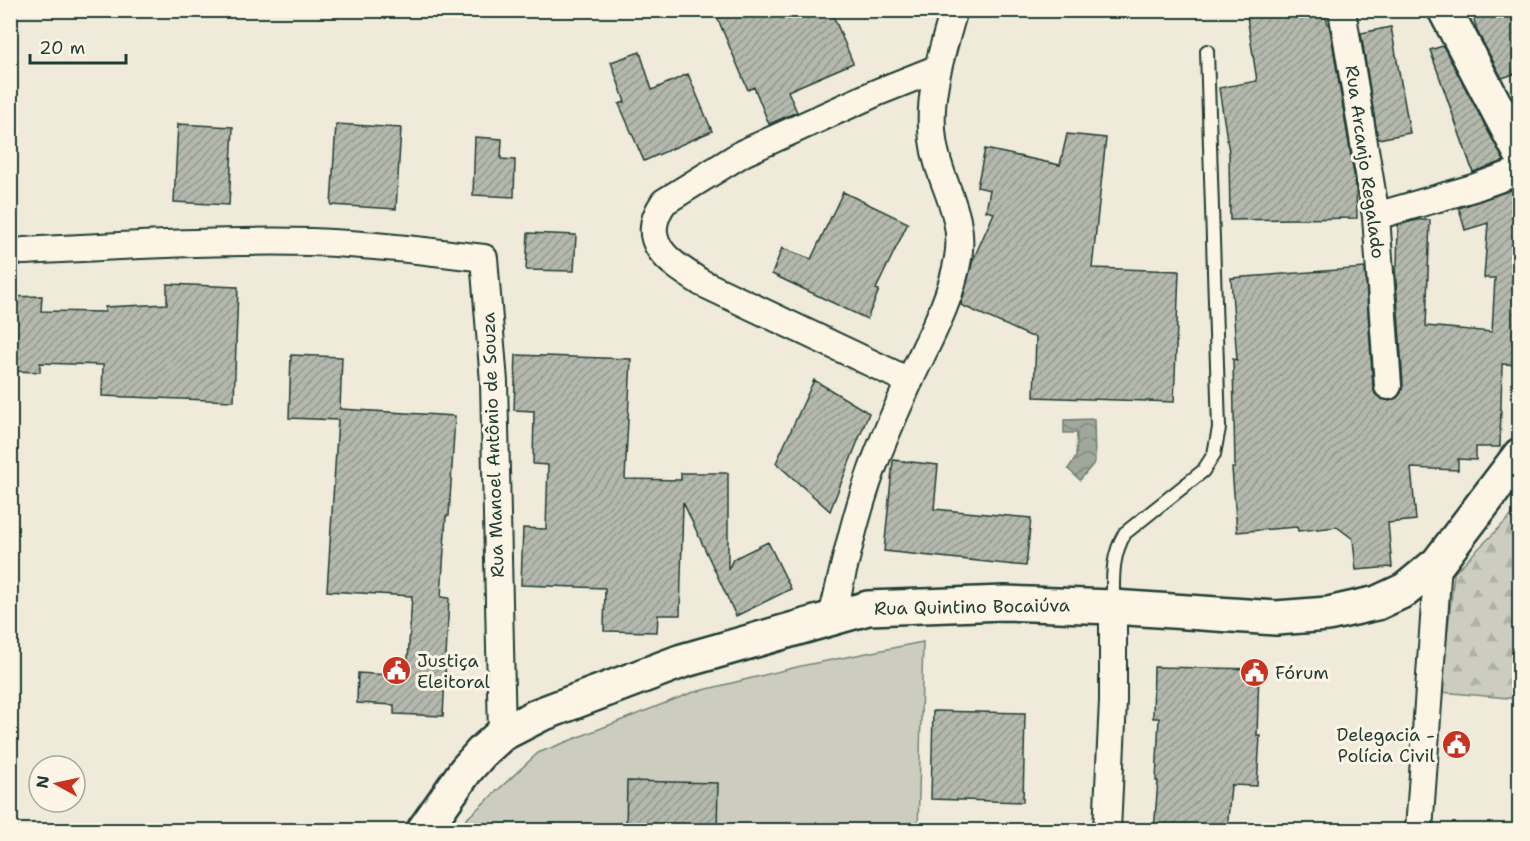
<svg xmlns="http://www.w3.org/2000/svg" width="1530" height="841" font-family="'Shantell Sans',sans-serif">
	<defs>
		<pattern id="forest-firs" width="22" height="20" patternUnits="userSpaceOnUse" patternTransform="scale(1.5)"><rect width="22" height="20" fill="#cccdbf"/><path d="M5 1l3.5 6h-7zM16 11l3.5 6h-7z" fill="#afb1a5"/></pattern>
		<pattern id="water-waves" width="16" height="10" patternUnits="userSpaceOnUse" patternTransform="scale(1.5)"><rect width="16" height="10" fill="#9fa89a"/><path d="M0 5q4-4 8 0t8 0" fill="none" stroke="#818a7e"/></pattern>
		<pattern id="building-hatch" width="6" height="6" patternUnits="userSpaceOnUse" patternTransform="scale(1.5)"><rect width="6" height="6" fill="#b5b9ad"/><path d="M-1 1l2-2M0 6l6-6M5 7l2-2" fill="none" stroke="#93988e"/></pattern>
	</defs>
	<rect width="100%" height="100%" fill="#efeada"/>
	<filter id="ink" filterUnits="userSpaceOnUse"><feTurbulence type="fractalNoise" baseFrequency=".0167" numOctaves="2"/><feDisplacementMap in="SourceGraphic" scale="12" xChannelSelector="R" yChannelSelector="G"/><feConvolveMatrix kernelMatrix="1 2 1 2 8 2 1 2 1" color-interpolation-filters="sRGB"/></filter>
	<g filter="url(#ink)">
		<path fill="#cccdbf" stroke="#76857a" stroke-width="1.5" d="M923,642L918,830H456L461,824L538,753L691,693L801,666Z"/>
		<path fill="url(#forest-firs)" stroke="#76857a" stroke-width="1.5" d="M1519,508V699L1441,692L1454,573Z"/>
		<path fill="url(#water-waves)" stroke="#6c7d71" stroke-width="1.5" d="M1094,419L1095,462L1080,480L1068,469L1076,457L1077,433H1064V420Z"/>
		<path fill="url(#building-hatch)" stroke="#1f3d34" stroke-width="1.5" d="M714,10H831L853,63L788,91L797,112L769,124L754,87L748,90Z
			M1246,10H1323L1330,29L1356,187L1357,218L1230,220L1229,152L1219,88L1257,81Z
			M1471,10H1520V72L1502,78L1478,33Z
			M1391,27L1410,133L1378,139L1361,33Z
			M1443,46L1504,161L1473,172L1430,50Z
			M640,52L652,90L688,74L712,131L644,161L619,104L625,102L611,62Z
			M178,124L233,127L229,205L174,202Z
			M336,124L401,128L396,209L331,205Z
			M1067,134L1106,138L1092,268L1179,271L1174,402L1034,397L1036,337L1030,336L961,305L973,260L994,213L986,211L990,190L977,187L985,149L1060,165Z
			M475,137L502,139L501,159L515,160L514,197L473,195Z
			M1520,187V365L1502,364L1500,447H1476V460L1458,459V470L1411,468L1416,520L1388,523L1392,567L1356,570L1353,539L1337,527L1298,531L1297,527L1237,532L1232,468H1235L1233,359L1237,360L1231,278L1365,268L1373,387L1375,394L1381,399L1390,401L1397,398L1401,393L1403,385L1395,266H1397L1398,225L1417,220H1430L1426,326L1492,332L1495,278H1484L1488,223L1465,230L1459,208Z
			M843,192L908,223L876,289L879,290L867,319L772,274L782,248L811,259Z
			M528,233L576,235L574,271L526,270Z
			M167,284L238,287L234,401L102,396L103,365L40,363V372L10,371V297L42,296L41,311L105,312V307L167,304Z
			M291,355L342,357L340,409L455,416L449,516H446L441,597L449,598L443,716L394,714V705L357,703L358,673L407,676L412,596L327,591L338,420L289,418Z
			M516,355L631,359L625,479L681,480V473H728V570L733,559L768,542L791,589L736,616L683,502L680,615H658L657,632L604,631L605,588L521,585L523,528L546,529L548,465L533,464L534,411L514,410Z
			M814,380L869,413L830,511L776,463Z
			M893,460L938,465L934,509L1031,518L1026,566L884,551Z
			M1154,667L1259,669L1257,736H1260L1257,786L1231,785L1227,831H1154L1158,781H1156L1159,718H1153Z
			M933,711L1025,713L1023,802L931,799Z
			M627,781L718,783L717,831H626Z"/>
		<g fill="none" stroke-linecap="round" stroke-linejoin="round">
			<defs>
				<path id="lane" d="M1113,606C1113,579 1111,557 1125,533L1203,471L1214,454L1219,428L1207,51"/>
				<path id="street" d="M1342,10L1376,216L1388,386
					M1376,216L1473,188L1520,171
					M24,251C120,246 216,240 312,242C369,244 427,251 484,258L494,382L502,734
					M909,381L702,283C671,263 636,243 664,202L743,153L878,92L936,69
					M832,617C845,564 856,510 876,459C886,433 898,406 910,380C928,341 951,301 958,258C966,213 938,182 933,140C927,95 942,53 954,10
					M1107,830L1113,701V607
					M1419,830L1438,563"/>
				<path id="secondary" d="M1445,10L1520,152
					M424,830L466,770L482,752L502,734L539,715L682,661L868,608L1005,603L1113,607L1276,618L1328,614L1377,603L1405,590L1438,563L1520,455"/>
			</defs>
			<use href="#lane" stroke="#1f3d34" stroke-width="16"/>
			<use href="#street" stroke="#1f3d34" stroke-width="30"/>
			<use href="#secondary" stroke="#1f3d34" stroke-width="38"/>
			<use href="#lane" stroke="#fcf5e5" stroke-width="12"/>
			<use href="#street" stroke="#fcf5e5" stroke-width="26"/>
			<use href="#secondary" stroke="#fcf5e5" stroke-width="33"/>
		</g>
	</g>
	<defs>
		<symbol id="civic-disc" viewBox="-11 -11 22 22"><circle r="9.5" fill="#c8321e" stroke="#fcf5e5"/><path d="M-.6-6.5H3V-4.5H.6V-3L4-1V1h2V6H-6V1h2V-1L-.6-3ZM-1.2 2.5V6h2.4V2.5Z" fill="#fff"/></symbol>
	</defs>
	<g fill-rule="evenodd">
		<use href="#civic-disc" x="380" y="654" width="33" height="33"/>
		<use href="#civic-disc" x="1238" y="656" width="33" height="33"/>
		<use href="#civic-disc" x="1440" y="728" width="33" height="33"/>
	</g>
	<g text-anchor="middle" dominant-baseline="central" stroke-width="6" stroke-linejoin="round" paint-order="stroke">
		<g font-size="18" fill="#1f3d34" stroke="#fcf5e5">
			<text transform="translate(1365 162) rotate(82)">Rua Arcanjo Regalado</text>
			<text transform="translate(493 445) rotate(-92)">Rua Manoel Antônio de Souza</text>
			<text transform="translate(972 607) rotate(-1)">Rua Quintino Bocaiúva</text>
		</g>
		<g font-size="18" fill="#1f3d34" stroke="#fcf5e5" text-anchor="start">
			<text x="417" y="661">Justiça<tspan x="417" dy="21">Eleitoral</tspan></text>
			<text x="1275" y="673">Fórum</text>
			<text x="1435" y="735" text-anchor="end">Delegacia -<tspan x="1435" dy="21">Polícia Civil</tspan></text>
		</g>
	</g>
	<rect width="1530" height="841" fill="none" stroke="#fcf5e5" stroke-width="36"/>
	<rect x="18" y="18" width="1494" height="805" fill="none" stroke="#1f3d34" stroke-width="2" filter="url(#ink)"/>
	<g transform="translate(57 784) rotate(278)"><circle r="28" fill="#fcf5e5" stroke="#a4ab9e" stroke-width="1.5"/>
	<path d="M0-4.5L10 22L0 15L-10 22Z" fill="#c8321e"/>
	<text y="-9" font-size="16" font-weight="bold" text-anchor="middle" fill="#1f3d34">N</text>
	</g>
	<path d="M30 54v9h96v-9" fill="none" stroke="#1f3d34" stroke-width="3"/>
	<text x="39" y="54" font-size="18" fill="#1f3d34" stroke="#fcf5e5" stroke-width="4.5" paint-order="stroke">20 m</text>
</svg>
